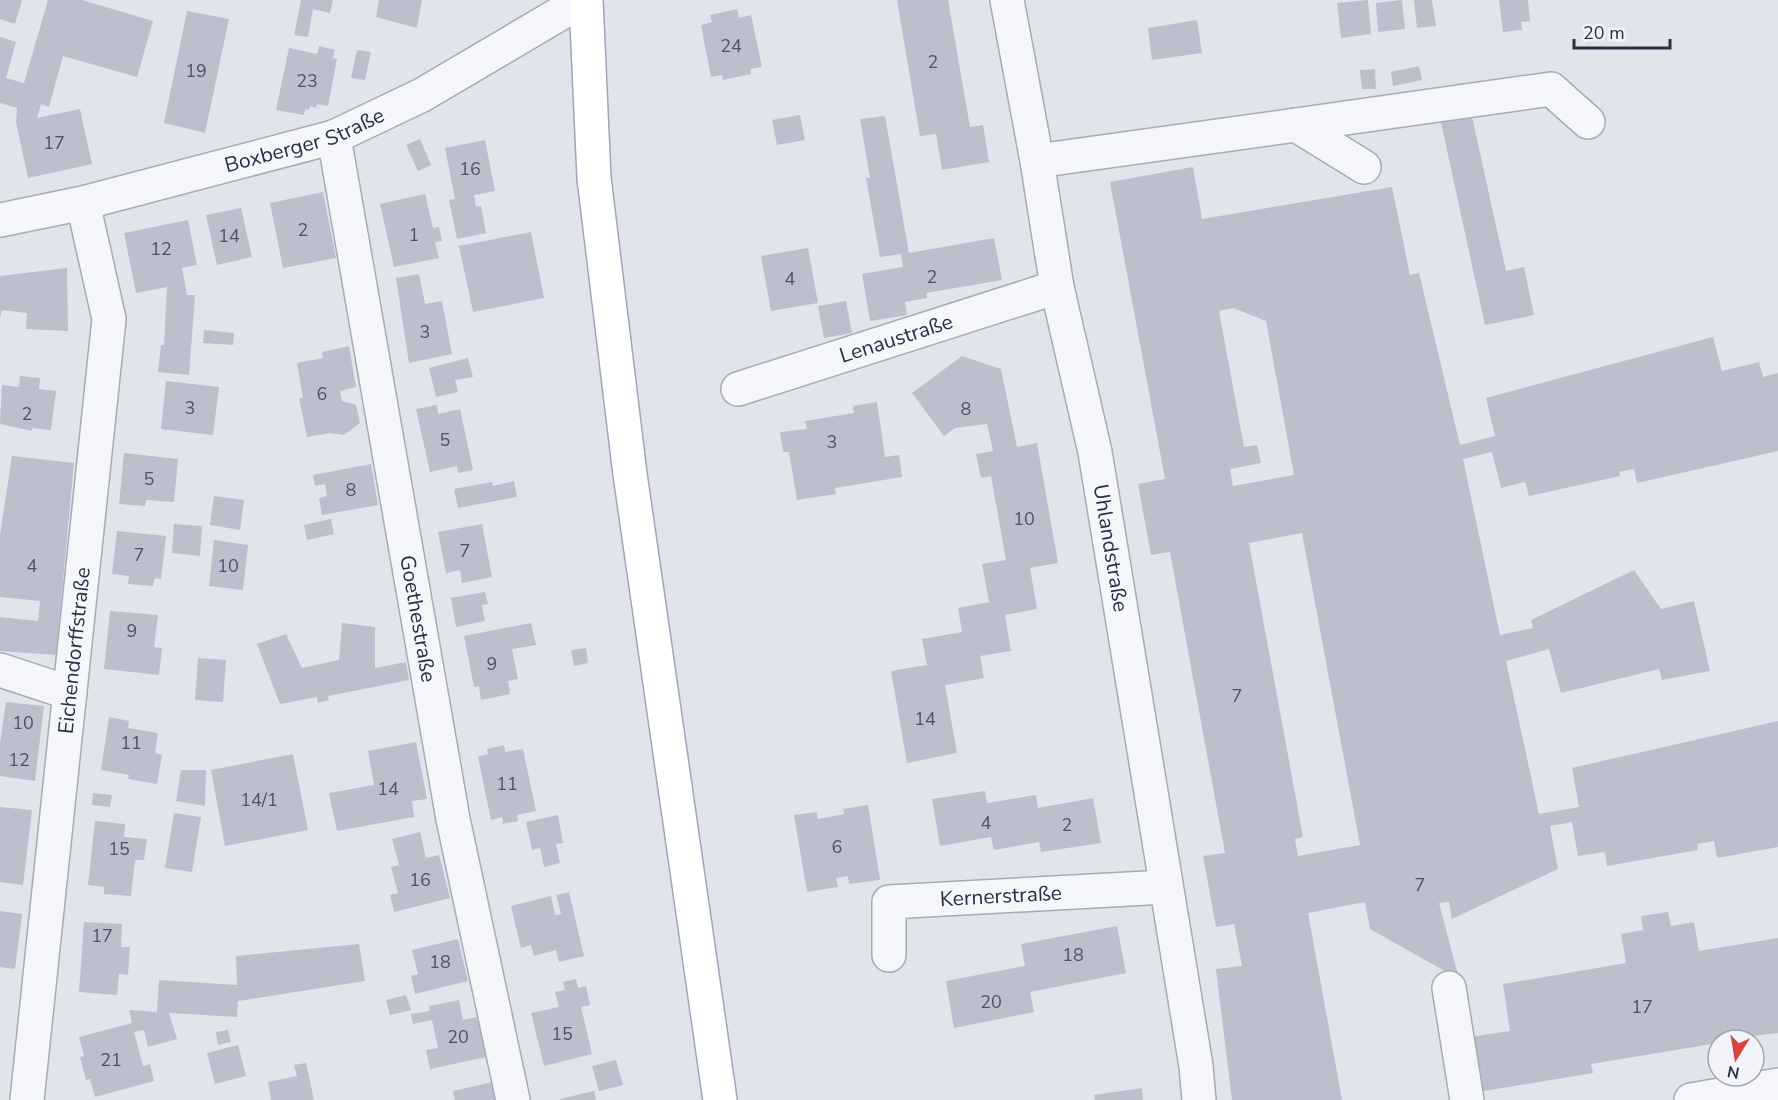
<svg xmlns="http://www.w3.org/2000/svg" width="1778" height="1100" font-family="'Nunito Sans',sans-serif">
	<rect width="100%" height="100%" fill="#e2e4ec"/>
	<path fill="#bcbfcc" fill-rule="evenodd" d="M0,0H22L15,24L0,19Z
		M48,0H82L153,21L137,77L63,56L49,107L41,104L37,118L80,109L92,164L28,178L16,122L17,108L0,103V37L16,42L6,78L24,83Z
		M301,0H333L330,13L313,9L308,37L294,35Z
		M379,0H422L417,28L376,17Z
		M897,0H948L970,127L983,125L989,162L942,170L936,134L920,136Z
		M1368,0L1371,34L1341,38L1337,3Z
		M1402,0L1405,29L1378,32L1376,3Z
		M1414,0H1432L1436,26L1417,28Z
		M1499,0H1528L1530,21L1521,22L1522,30L1503,32Z
		M737,9L739,18L751,15L762,67L750,69L751,74L723,80L722,75L711,77L701,25L712,22L710,15Z
		M187,11L229,19L205,133L164,123Z
		M1197,20L1202,53L1152,60L1148,28Z
		M319,46L335,50L333,58L337,59L328,106L317,104L316,108L310,106L309,110L305,109L304,115L276,110L289,48L317,54Z
		M357,50L371,52L365,80L351,78Z
		M1419,66L1422,80L1393,86L1391,72Z
		M1375,69L1376,89H1362L1360,70Z
		M1469,103L1506,271L1524,267L1534,315L1485,325L1438,109Z
		M800,115L805,140L777,145L772,120Z
		M885,116L909,253L994,238L1002,280L926,293L927,298L905,302L907,315L870,321L862,274L903,267L901,254L880,257L866,178H870L860,119Z
		M420,139L431,165L418,171L406,145Z
		M485,140L495,191L474,195L476,207L481,206L486,233L457,239L449,200L455,199L445,148Z
		M1193,167L1202,219L1392,187L1410,275L1419,273L1460,445L1495,436L1486,398L1713,337L1722,371L1759,362L1763,377L1778,373V451L1637,483L1634,469L1619,472L1620,476L1529,496L1525,482L1501,488L1492,452L1463,459L1500,635L1533,628L1531,620L1634,570L1661,609L1694,601L1710,671L1662,680L1659,669L1561,693L1549,649L1506,661L1539,814L1579,807L1572,768L1778,721V847L1717,858L1714,841L1697,844L1698,850L1607,866L1605,852L1578,856L1572,822L1550,826L1558,869L1452,919L1449,902L1439,903L1459,979L1370,929L1365,902L1308,913L1342,1100H1232L1216,969L1242,966L1234,924L1216,927L1203,856L1225,853L1170,552L1151,555L1138,484L1165,479L1110,182ZM1233,308L1266,321L1294,475L1233,486L1230,469L1261,463L1257,445L1244,447L1219,311ZM1302,533L1360,845L1298,856L1295,839L1303,837L1249,543Z
		M323,192L336,258L283,268L270,203Z
		M425,194L433,228L439,227L442,241L435,242L439,258L394,267L380,204Z
		M241,208L252,257L217,265L206,215Z
		M188,220L197,265L182,268L187,295H195L189,375L158,372L161,345H164L167,287L136,293L124,233Z
		M531,232L544,298L473,312L459,246Z
		M808,248L818,303L771,311L761,256Z
		M67,268L68,331L26,329L27,313L2,310L0,318V276Z
		M419,274L425,304L442,301L452,354L409,363L396,278Z
		M846,301L852,333L824,338L818,306Z
		M204,330L234,333L233,345L203,343Z
		M349,346L356,387L340,391L342,401L356,405L360,423L344,435L330,433L307,437L299,398H303L297,363L323,358L322,352Z
		M962,356L1001,369L1017,447L1037,443L1058,563L1030,568L1037,609L1005,615L1011,651L980,656L984,678L945,685L957,753L907,763L891,671L927,665L922,639L962,632L958,608L989,602L982,564L1006,560L991,476L981,478L976,454L993,451L987,424L955,428L944,436L912,393Z
		M468,358L473,377L455,380L458,392L436,397L429,368Z
		M20,376L40,378L39,389L56,391L51,430L32,428V431L0,424L2,385L19,387Z
		M166,381L219,387L213,435L161,429Z
		M877,402L885,457L899,455L902,477L835,488L836,494L797,500L789,452H783L780,432L807,429L805,421L854,413L853,406Z
		M437,405L438,414L460,409L473,470L458,473L457,466L430,472L416,409Z
		M124,453L178,459L174,502L146,500L145,506L119,504Z
		M12,456L74,463L56,655L0,651V617L38,621L40,601L0,597V535Z
		M371,464L378,505L322,515L319,498L327,496L325,484L315,486L313,475Z
		M514,481L517,497L458,508L454,489L492,482L493,486Z
		M214,496L244,500L240,530L210,525Z
		M331,519L334,534L307,540L304,525Z
		M174,524L202,526L200,556L172,553Z
		M482,524L492,577L462,583L460,570L446,573L438,532Z
		M117,531L166,536L161,579L155,578L153,586L128,584L129,576L112,574Z
		M214,540L248,545L243,590L209,586Z
		M485,592L488,604L482,605L485,621L456,627L451,598Z
		M110,611L158,615L154,647L162,648L159,675L104,669Z
		M342,623L375,627V668L406,662L409,680L328,696L329,700L318,703L317,697L280,704L257,644L286,634L302,668L339,660Z
		M531,623L536,645L512,649L518,679L508,681L510,694L481,700L479,686L474,687L464,636Z
		M586,648L588,663L574,666L571,650Z
		M198,658L226,660L223,702L195,700Z
		M6,702L44,706L35,781L0,776V743Z
		M109,717L129,721L128,728L158,733L155,753L162,755L157,784L128,779L129,775L101,770Z
		M416,742L427,799L412,801L414,817L337,831L329,793L374,785L368,751Z
		M504,745L505,752L523,749L536,811L517,815L518,821L503,824L502,817L491,820L478,757L488,754L487,749Z
		M293,754L308,830L225,846L211,770Z
		M181,770H206L205,806L176,801Z
		M985,791L987,803L1036,795L1038,808L1093,798L1101,843L1041,852L1039,842L994,850L991,837L940,846L932,799Z
		M93,793L112,795L110,807L92,805Z
		M868,805L880,880L849,884L848,876L836,878L838,887L807,892L794,815L817,812L818,819L844,814L843,809Z
		M0,807L32,810L23,885L0,882Z
		M174,813L201,817L192,872L165,868Z
		M558,815L563,843L556,844L560,863L544,867L540,848L532,850L526,822Z
		M95,821L125,824L124,837L147,839L144,860H135L131,896L104,894V887L88,885Z
		M420,832L426,858L439,855L450,898L394,912L390,895L398,893L391,867L399,865L392,839Z
		M569,892L584,956L559,962L556,950L534,956L531,945L521,948L511,906L551,896L555,915L561,914L556,895Z
		M0,911L22,914L15,969L0,967Z
		M1668,912L1671,926L1694,922L1699,951L1778,938V1033L1718,1040V1043L1591,1064L1593,1073L1472,1093L1463,1038L1510,1031L1503,984L1626,963L1621,934L1643,930L1641,916Z
		M84,922L122,924L121,947H130L129,960L128,975L119,974L117,995L79,992Z
		M1117,926L1126,973L1030,992L1034,1012L954,1028L946,981L1025,966L1021,944Z
		M458,939L468,981L415,994L411,976L418,974L412,950Z
		M359,944L365,981L238,1001L237,1017L169,1013L177,1039L148,1047L144,1030L134,1032L143,1066L150,1064L154,1081L95,1097L90,1079L86,1080L80,1057L84,1056L79,1037L132,1023L129,1010L157,1012L159,980L237,985L236,956Z
		M576,979L578,988L586,986L590,1005L581,1007L592,1054L544,1066L531,1013L559,1007L555,992L565,990L563,982Z
		M406,995L411,1010L390,1015L386,1000Z
		M459,1000L463,1020L477,1017L486,1057L430,1069L426,1050L438,1048L432,1020L413,1024L411,1014L430,1011L429,1006Z
		M228,1030L231,1042L218,1045L216,1032Z
		M238,1045L246,1076L215,1084L207,1053Z
		M616,1060L623,1085L599,1091L592,1066Z
		M306,1063L314,1100H271L268,1082L297,1076L294,1065Z
		M492,1082L497,1100H455L453,1091Z
		M1142,1088L1143,1100H1095L1094,1095Z
		M594,1091L596,1100H560V1099Z"/>
	<g fill="none" stroke-linecap="round" stroke-linejoin="round">
		<defs>
			<g id="minor">
				<path id="s1" d="M1007,0L1037,161L1057,287L1095,452L1196,1066L1199,1100"/>
				<path d="M1296,125L1551,89L1588,122"/>
				<path id="s2" d="M334,137L453,819L513,1100"/>
				<path d="M1037,161L1296,125L1364,167"/>
				<path id="s3" d="M0,220L83,203L334,137L422,95L583,0"/>
				<path id="s4" d="M738,389L1057,287"/>
				<path d="M0,670L70,693"/>
				<path id="s5" d="M889,955V902L1166,887"/>
				<path d="M1449,988L1467,1100"/>
				<path id="s6" d="M27,1100L109,319L83,203"/>
				<path d="M1691,1100L1778,1085"/>
			</g>
			<path id="major" d="M586,0L594,178L630,474L720,1100"/>
		</defs>
		<use href="#minor" stroke="#a7aab7" stroke-width="36"/>
		<use href="#major" stroke="#a0a6b8" stroke-width="36"/>
		<use href="#minor" stroke="#f5f6f9" stroke-width="33"/>
		<use href="#major" stroke="#fff" stroke-width="33"/>
	</g>
	<g text-anchor="middle" dominant-baseline="central" stroke-width="4.5" stroke-linejoin="round" paint-order="stroke">
		<g font-size="18" fill="#4e5267">
			<text x="731" y="46">24</text>
			<text x="933" y="62">2</text>
			<text x="196" y="71">19</text>
			<text x="307" y="81">23</text>
			<text x="54" y="143">17</text>
			<text x="470" y="169">16</text>
			<text x="303" y="230">2</text>
			<text x="414" y="235">1</text>
			<text x="229" y="236">14</text>
			<text x="161" y="249">12</text>
			<text x="932" y="277">2</text>
			<text x="790" y="279">4</text>
			<text x="425" y="332">3</text>
			<text x="322" y="394">6</text>
			<text x="190" y="408">3</text>
			<text x="966" y="409">8</text>
			<text x="27" y="414">2</text>
			<text x="445" y="440">5</text>
			<text x="832" y="442">3</text>
			<text x="149" y="479">5</text>
			<text x="351" y="490">8</text>
			<text x="1024" y="519">10</text>
			<text x="465" y="551">7</text>
			<text x="139" y="555">7</text>
			<text x="32" y="566">4</text>
			<text x="228" y="566">10</text>
			<text x="132" y="631">9</text>
			<text x="492" y="664">9</text>
			<text x="1237" y="696">7</text>
			<text x="925" y="719">14</text>
			<text x="23" y="723">10</text>
			<text x="131" y="743">11</text>
			<text x="19" y="760">12</text>
			<text x="507" y="784">11</text>
			<text x="388" y="789">14</text>
			<text x="259" y="800">14/1</text>
			<text x="986" y="823">4</text>
			<text x="1067" y="825">2</text>
			<text x="837" y="847">6</text>
			<text x="119" y="849">15</text>
			<text x="420" y="880">16</text>
			<text x="1420" y="885">7</text>
			<text x="102" y="936">17</text>
			<text x="1073" y="955">18</text>
			<text x="440" y="962">18</text>
			<text x="991" y="1002">20</text>
			<text x="1642" y="1007">17</text>
			<text x="562" y="1034">15</text>
			<text x="458" y="1037">20</text>
			<text x="111" y="1060">21</text>
		</g>
		<g font-size="21" fill="#292e45" stroke="#f2f4f9">
			<text stroke="none"><textPath href="#s3" startOffset="315">Boxberger Straße</textPath></text>
			<text stroke="none"><textPath href="#s4" startOffset="166">Lenaustraße</textPath></text>
			<text stroke="none"><textPath href="#s1" startOffset="558">Uhlandstraße</textPath></text>
			<text stroke="none"><textPath href="#s2" startOffset="489">Goethestraße</textPath></text>
			<text stroke="none"><textPath href="#s6" startOffset="452">Eichendorffstraße</textPath></text>
			<text stroke="none"><textPath href="#s5" startOffset="165">Kernerstraße</textPath></text>
		</g>
	</g>
	<g transform="translate(1736 1058) rotate(191)"><circle r="28" fill="#f2f4f9" stroke="#a2a5b1" stroke-width="1.5"/>
	<path d="M0-4.5L10 22L0 15L-10 22Z" fill="#d9433f"/>
	<text y="-9" font-size="16" font-weight="bold" text-anchor="middle" fill="#292e45">N</text>
	</g>
	<path d="M1574 39v9h96v-9" fill="none" stroke="#292e45" stroke-width="3"/>
	<text x="1583" y="39" font-size="18" fill="#292e45" stroke="#f2f4f9" stroke-width="4.5" paint-order="stroke">20 m</text>
</svg>
